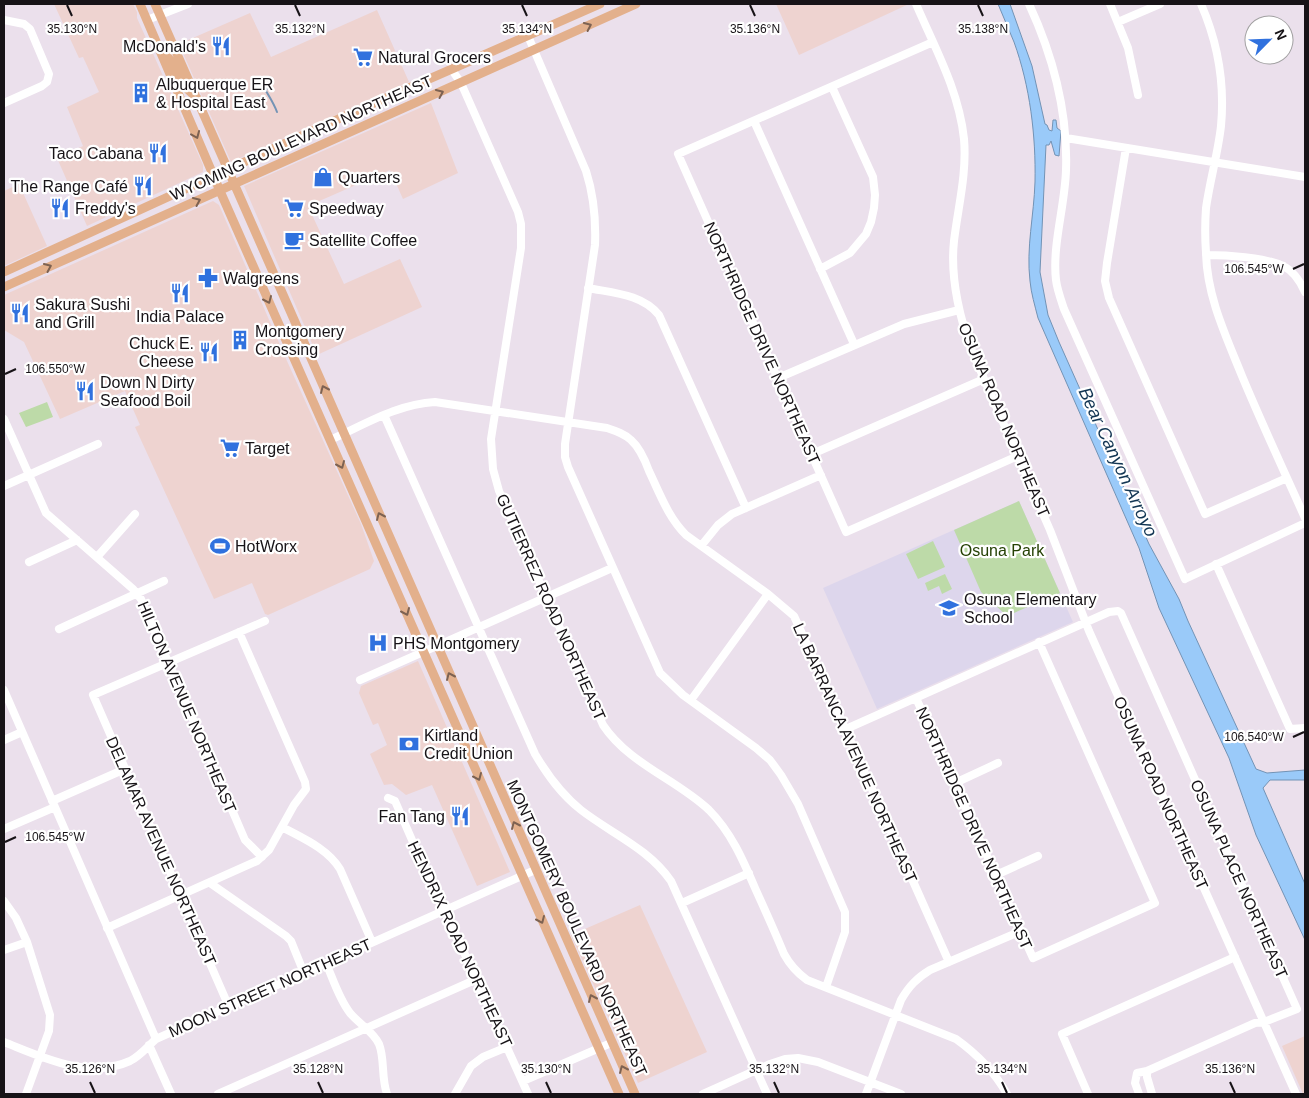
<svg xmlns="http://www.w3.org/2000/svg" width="1309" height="1098" font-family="Helvetica,sans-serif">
	<rect width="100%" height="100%" fill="#ebe0ec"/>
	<path fill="#eed3d0" d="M54,4H133L137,12V18L203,165V172L87,226L57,158L83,146L67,107L99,92L83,57L79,58Z
		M776,4H909L799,55Z
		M377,10L409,82L231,162L179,44L250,13L271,57Z
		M431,103L458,173L403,199L390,170L308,206L344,284L400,259L422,307L317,355L244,186Z
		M19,184L47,246L4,266V191Z
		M213,201L219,205L287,361L361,524L374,561L370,569L268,615L265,614L252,583L214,599L135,427L140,425L125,391L60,419L24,342L4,330V295Z
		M418,661L510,872L477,886L432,785L406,795L392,784L384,785L370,754L387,745L378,723L373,725L359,693L361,686Z
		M640,905L707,1052L638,1083L571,935Z
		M1305,1036V1094H1303L1282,1046Z"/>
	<path fill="#ddd6ec" d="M1019,501L1073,622L877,709L823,588Z"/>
	<path fill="#bddaa8" d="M47,402L53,417L26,427L19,413Z
		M1019,501L1060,593L1007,616L981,592L954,530Z
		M933,541L945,567L918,579L906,554Z
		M945,574L952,589L942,594L939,586L928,591L925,583Z"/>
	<path fill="#9acaf9" stroke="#7393b5" d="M998,4H1010L1032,66L1045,124L1047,125L1049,130L1052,131L1053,120H1056L1057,128L1061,131L1059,156L1055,155L1051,141L1049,145H1046L1040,272L1048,315L1059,342L1149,544L1179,599L1188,621L1256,769L1267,773L1305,770V780H1270L1263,788L1305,884V940L1256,835L1229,758L1159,608L1139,548L1038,318C1035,306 1031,293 1030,281C1026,248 1034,215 1035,182C1036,136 1030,86 1014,42C1009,29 1003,17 998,4Z"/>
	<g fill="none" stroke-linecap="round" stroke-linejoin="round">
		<path stroke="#7393b5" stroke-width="2" d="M263,85L267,87L266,91C270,98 274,104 277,112"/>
		<path stroke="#fff" stroke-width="8" d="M916,4C935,48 959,91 964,139C967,174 958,207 954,241C950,278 959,315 971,349L1050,530L1089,631L1296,1094
			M1029,4C1053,56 1068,112 1066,170C1065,206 1052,245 1056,280C1057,289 1061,300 1064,309L1185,579L1305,523
			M1110,4L1128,48L1138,95
			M1201,4C1218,43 1225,83 1221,126C1218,153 1210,180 1206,208C1205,222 1205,239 1206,253C1207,297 1226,336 1242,376C1262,424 1284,471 1305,518
			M4,20L24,24L30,29L49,74L47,82L42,86L4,103
			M147,20L188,4
			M1118,22L1160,4
			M528,36L586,171C594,196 596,220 595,245L565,444V457L568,467L660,673L683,695L756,748L770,760L781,775L798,804L845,912V932L826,987
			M933,42L678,154L846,532L1018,456
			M452,70L461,83L518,212L521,224V248L491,439L493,469L499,491L603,725C629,764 676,779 709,810C731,832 743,860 755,888C765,910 775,932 784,954C790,965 796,972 807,980L956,1039C977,1054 994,1071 1007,1094
			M754,121L854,344
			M1066,138L1305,177
			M1126,148L1107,263L1105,281L1109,298L1205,514L1287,478
			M1206,255C1226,255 1264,257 1283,266C1294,271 1300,281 1305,292
			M820,269L850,253L866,234L871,222L874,208L875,195L873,177L832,87
			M588,288C613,293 642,294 659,315L746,508
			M778,378L904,324L959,310
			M384,415L535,754C548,776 561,794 581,810C612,834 648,848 671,881L767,1094
			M4,419L46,513L133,589L141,599L245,840L262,857
			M330,440C364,425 397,404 435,402L607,428C616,431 625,434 631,440C640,448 645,460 649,471C660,494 668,517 686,535L768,594L794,616L843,724L949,962
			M812,454L984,379
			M4,486L98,444
			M701,546L718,525L732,514L821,475
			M97,557L135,514
			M29,562L77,540
			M1216,564L1290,729L1305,728
			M59,629L164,581
			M360,680L612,568
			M4,690L156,1039
			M916,698L1033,958L1155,903L1039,642
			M691,700L768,594
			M846,729L1109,612L1118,611L1121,613L1297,1009L1264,1022L1255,1023L1147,1071L1137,1073L1135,1083L1139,1094
			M4,740L22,732
			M955,783L998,763
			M388,798L395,801L439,902L448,917L528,1094
			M52,801L125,769
			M282,827C302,838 327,848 340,869L372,942
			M4,829L55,807
			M996,875L1038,856
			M210,883L286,936L291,941L304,973
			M4,901L16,918L27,942L50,1015L49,1031L26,1094
			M682,903L749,873
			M107,928L257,861L269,850L294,805L306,789L305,782L239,632
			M4,950L27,942
			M326,963C333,979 339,999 350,1013C359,1024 373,1031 379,1044C385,1059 381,1077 387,1094
			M229,1007L93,695L265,621
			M4,1042C42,1057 88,1080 130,1061C140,1056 147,1047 156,1039L535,870
			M149,1045L171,1094
			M1147,1071V1077L1152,1094
			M523,1081L611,1043
			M218,1094L477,979
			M455,1094L471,1066L483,1057L507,1047
			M703,1094L770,1064L785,1059L798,1058L818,1062L901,1094
			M866,1094L901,1000C909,986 917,978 930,970L1021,931
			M1088,1094L1062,1034L1235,957"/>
		<path stroke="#e3b08c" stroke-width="9" d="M140,4L220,191L619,1094
			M155,4L635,1094
			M164,52L175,67L184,86L197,98
			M4,272L347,115L600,4
			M4,287L636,4"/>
	</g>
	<defs><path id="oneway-chevron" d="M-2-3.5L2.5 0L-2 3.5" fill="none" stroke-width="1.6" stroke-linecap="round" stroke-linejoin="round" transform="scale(1.25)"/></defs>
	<g stroke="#7d6252">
		<use href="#oneway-chevron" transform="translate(588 26) rotate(-25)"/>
		<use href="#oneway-chevron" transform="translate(440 93) rotate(-24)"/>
		<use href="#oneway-chevron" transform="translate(196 135) rotate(67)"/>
		<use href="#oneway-chevron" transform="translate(197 201) rotate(-24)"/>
		<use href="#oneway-chevron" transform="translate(48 267) rotate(-24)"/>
		<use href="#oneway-chevron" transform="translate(268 300) rotate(66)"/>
		<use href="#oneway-chevron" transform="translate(324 389) rotate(-114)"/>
		<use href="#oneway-chevron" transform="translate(341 465) rotate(66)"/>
		<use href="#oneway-chevron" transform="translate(380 516) rotate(-114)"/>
		<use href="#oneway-chevron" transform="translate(406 612) rotate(66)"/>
		<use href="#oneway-chevron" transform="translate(450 676) rotate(-114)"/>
		<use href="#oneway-chevron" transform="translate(478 777) rotate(66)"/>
		<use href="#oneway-chevron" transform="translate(515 825) rotate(-114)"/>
		<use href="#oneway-chevron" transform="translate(541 920) rotate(66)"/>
		<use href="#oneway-chevron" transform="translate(592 998) rotate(-114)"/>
		<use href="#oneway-chevron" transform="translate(623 1069) rotate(-114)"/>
	</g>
	<path fill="none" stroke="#171317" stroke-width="2" d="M67,5L72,16M295,5L300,16M522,5L527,16M750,5L755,16M978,5L983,16M1293,269L1304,264M5,374L16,369M1293,737L1304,732M5,842L16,837M90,1082L95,1093M318,1082L323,1093M546,1082L551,1093M774,1082L779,1093M1002,1082L1007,1093M1230,1082L1235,1093"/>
	<defs>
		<symbol id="restaurant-bare" viewBox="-9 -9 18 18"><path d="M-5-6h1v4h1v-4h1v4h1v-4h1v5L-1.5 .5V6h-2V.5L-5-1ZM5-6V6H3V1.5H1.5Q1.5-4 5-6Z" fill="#3071de" stroke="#fff" stroke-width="2.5" paint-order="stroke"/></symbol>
		<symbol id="supermarket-bare" viewBox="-9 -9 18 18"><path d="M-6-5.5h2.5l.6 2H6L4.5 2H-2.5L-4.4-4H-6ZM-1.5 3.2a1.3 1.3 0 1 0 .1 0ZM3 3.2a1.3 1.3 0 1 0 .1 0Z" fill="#3071de" stroke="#fff" stroke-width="2.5" paint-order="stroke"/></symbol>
		<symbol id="building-bare" viewBox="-9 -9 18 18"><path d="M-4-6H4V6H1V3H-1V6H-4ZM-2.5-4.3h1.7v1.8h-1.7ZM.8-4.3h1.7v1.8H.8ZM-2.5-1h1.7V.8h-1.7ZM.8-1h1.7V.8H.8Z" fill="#3071de" stroke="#fff" stroke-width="2.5" paint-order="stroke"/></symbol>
		<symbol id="shop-bare" viewBox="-9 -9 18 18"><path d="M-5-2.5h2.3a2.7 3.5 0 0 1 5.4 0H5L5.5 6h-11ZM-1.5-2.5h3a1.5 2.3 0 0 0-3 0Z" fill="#3071de" stroke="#fff" stroke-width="2.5" paint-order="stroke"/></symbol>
		<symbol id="cafe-bare" viewBox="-9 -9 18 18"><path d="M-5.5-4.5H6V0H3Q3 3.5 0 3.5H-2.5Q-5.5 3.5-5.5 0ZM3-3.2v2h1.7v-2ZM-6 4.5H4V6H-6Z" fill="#3071de" stroke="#fff" stroke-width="2.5" paint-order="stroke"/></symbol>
		<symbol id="pharmacy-bare" viewBox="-9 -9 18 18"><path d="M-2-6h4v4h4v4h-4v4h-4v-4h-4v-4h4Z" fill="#3071de" stroke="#fff" stroke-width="2.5" paint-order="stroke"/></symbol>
		<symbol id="stadium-bare" viewBox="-9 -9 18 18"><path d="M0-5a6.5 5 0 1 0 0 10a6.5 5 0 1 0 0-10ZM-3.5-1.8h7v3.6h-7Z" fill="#3071de" stroke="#fff" stroke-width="2.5" paint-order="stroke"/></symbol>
		<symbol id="school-bare" viewBox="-9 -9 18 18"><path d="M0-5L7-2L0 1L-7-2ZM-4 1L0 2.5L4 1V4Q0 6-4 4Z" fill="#3071de" stroke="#fff" stroke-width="2.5" paint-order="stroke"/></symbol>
		<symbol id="hospital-bare" viewBox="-9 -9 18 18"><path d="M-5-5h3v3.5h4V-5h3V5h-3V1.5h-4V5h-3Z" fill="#3071de" stroke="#fff" stroke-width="2.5" paint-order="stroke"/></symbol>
		<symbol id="bank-bare" viewBox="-9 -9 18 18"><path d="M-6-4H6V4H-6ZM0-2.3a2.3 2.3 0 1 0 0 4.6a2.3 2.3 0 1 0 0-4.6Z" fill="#3071de" stroke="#fff" stroke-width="2.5" paint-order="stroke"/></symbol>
	</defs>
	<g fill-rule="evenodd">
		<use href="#restaurant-bare" x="207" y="32" width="28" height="28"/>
		<use href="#supermarket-bare" x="349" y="43" width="28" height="28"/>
		<use href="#building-bare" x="127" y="79" width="28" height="28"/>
		<use href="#restaurant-bare" x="144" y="139" width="28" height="28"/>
		<use href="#shop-bare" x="309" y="163" width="28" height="28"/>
		<use href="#restaurant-bare" x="129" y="172" width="28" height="28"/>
		<use href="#restaurant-bare" x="46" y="194" width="28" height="28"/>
		<use href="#supermarket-bare" x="280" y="194" width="28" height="28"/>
		<use href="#cafe-bare" x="280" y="226" width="28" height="28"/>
		<use href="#pharmacy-bare" x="194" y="264" width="28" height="28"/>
		<use href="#restaurant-bare" x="166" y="279" width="28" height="28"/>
		<use href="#restaurant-bare" x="6" y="299" width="28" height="28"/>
		<use href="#building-bare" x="226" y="326" width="28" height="28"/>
		<use href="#restaurant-bare" x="195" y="338" width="28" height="28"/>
		<use href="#restaurant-bare" x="71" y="377" width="28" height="28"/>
		<use href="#supermarket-bare" x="216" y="434" width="28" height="28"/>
		<use href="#stadium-bare" x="206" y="532" width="28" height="28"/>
		<use href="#school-bare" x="935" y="594" width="28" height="28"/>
		<use href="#hospital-bare" x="364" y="629" width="28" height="28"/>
		<use href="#bank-bare" x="395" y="730" width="28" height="28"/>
		<use href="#restaurant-bare" x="446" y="802" width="28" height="28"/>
	</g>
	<g text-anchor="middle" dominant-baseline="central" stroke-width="4.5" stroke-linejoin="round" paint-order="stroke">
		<g font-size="16" fill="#171317" stroke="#fff" text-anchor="start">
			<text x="206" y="46" text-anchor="end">McDonald's</text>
			<text x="378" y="57">Natural Grocers</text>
			<text x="156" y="84">Albuquerque ER<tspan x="156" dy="18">&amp; Hospital East</tspan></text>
			<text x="143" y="153" text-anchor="end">Taco Cabana</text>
			<text x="338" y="177">Quarters</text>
			<text x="128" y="186" text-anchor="end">The Range Café</text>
			<text x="75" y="208">Freddy's</text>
			<text x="309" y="208">Speedway</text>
			<text x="309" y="240">Satellite Coffee</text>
			<text x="223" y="278">Walgreens</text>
			<text x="35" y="304">Sakura Sushi<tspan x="35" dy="18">and Grill</tspan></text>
			<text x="180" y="316" text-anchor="middle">India Palace</text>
			<text x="255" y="331">Montgomery<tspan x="255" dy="18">Crossing</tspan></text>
			<text x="194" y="343" text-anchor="end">Chuck E.<tspan x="194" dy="18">Cheese</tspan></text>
			<text x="100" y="382">Down N Dirty<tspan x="100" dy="18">Seafood Boil</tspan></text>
			<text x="245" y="448">Target</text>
			<text x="235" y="546">HotWorx</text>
			<text x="964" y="599">Osuna Elementary<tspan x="964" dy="18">School</tspan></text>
			<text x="393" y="643">PHS Montgomery</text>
			<text x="424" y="735">Kirtland<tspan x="424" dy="18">Credit Union</tspan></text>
			<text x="445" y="816" text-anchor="end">Fan Tang</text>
		</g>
		<g font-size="16" fill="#171317" stroke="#fff">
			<text transform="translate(301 138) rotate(-24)">WYOMING BOULEVARD NORTHEAST</text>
			<text transform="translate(762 343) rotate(66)">NORTHRIDGE DRIVE NORTHEAST</text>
			<text transform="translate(1004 420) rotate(67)">OSUNA ROAD NORTHEAST</text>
			<text transform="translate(551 607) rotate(66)">GUTIERREZ ROAD NORTHEAST</text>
			<text transform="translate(187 707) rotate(67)">HILTON AVENUE NORTHEAST</text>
			<text transform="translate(855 753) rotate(66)">LA BARRANCA AVENUE NORTHEAST</text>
			<text transform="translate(1161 793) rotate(66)">OSUNA ROAD NORTHEAST</text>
			<text transform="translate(974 828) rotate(66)">NORTHRIDGE DRIVE NORTHEAST</text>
			<text transform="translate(161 851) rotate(66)">DELAMAR AVENUE NORTHEAST</text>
			<text transform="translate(1239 879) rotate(66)">OSUNA PLACE NORTHEAST</text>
			<text transform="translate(577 928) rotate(66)">MONTGOMERY BOULEVARD NORTHEAST</text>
			<text transform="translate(460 944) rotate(65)">HENDRIX ROAD NORTHEAST</text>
			<text transform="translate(270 988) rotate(-24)">MOON STREET NORTHEAST</text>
		</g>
		<g font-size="16" fill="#254104" stroke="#fff">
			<text x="1002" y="550">Osuna Park</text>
		</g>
		<g font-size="18" font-style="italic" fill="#123553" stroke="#fff">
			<text transform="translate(1118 462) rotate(65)">Bear Canyon Arroyo</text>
		</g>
	</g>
	<g font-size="12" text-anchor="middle" fill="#171317" stroke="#fff" stroke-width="4.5" stroke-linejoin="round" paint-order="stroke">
		<text x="72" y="33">35.130°N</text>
		<text x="300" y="33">35.132°N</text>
		<text x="527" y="33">35.134°N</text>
		<text x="755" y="33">35.136°N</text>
		<text x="983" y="33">35.138°N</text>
		<text x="1254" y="273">106.545°W</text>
		<text x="55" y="373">106.550°W</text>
		<text x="1254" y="741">106.540°W</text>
		<text x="55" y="841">106.545°W</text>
		<text x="90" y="1073">35.126°N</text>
		<text x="318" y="1073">35.128°N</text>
		<text x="546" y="1073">35.130°N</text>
		<text x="774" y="1073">35.132°N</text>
		<text x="1002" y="1073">35.134°N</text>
		<text x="1230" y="1073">35.136°N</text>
	</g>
	<rect width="1309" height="1098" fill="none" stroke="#171317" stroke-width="10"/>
	<g transform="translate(1269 40) rotate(66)"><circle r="24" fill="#ffffff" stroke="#a2a1a2"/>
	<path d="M0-4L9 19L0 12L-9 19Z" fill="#3071de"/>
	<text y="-8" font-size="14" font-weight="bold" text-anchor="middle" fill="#171317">N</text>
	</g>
</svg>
